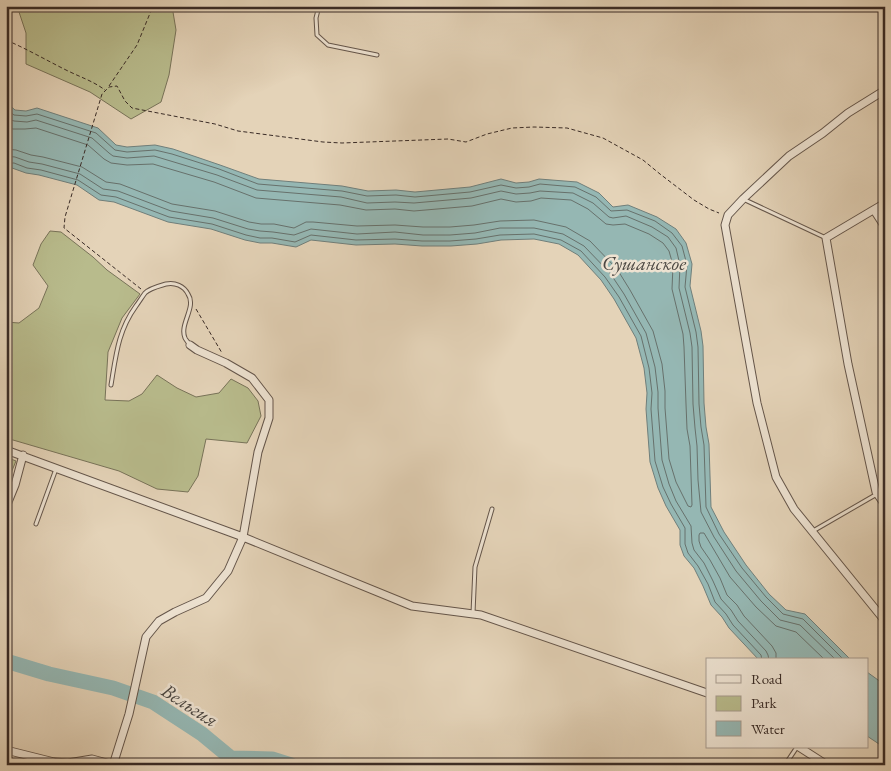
<svg xmlns="http://www.w3.org/2000/svg" width="891" height="771" font-family="'EB Garamond',serif">
	<rect width="100%" height="100%" fill="#e4d3b8"/>
	<filter id="stains"><feTurbulence type="fractalNoise" baseFrequency=".004" numOctaves="4"/><feColorMatrix values="0 0 0 0 .2 0 0 0 0 .09 0 0 0 0 .02 0 0 0 .5 -.17"/></filter>
	<radialGradient id="worn" r=".72"><stop offset=".6" stop-color="#630" stop-opacity="0"/><stop offset="1" stop-color="#630" stop-opacity=".3"/></radialGradient>
	<path fill="#b8bb8c" stroke="#787359" d="M11,6H172L176,30L169,75L161,102L131,119L90,92L26,64V33L18,9Z
		M50,231L61,232L93,257L107,270L140,294L122,318L108,352L105,400L129,401L142,394L157,375L177,388L196,397L219,393L231,379L248,388L258,401L261,416L247,443L206,439L198,476L188,492L157,489L119,471L13,440L6,439V322L19,323L39,308L48,286L33,265L41,244Z
		M6,457L16,461L6,485Z"/>
	<path fill="#95b7b3" stroke="#707f7b" d="M6,102L15,110L26,111L37,108L98,128L116,145L127,147L155,145L173,149L220,165L259,179L342,186L368,191L396,190L415,192L470,187L501,179L516,183L529,182L539,179L577,182L599,193L613,207L628,205L657,217L676,229L686,243L692,264L690,286L701,331L703,346L704,403L706,427L709,444L711,507L724,532L746,565L769,594L786,610L805,614L851,660H759L729,628L722,617L711,605L703,586L694,568L684,556L680,545V530L666,506L658,488L650,462L646,409L647,393L644,368L636,338L614,299L601,280L578,255L559,244L534,239L501,240L477,244L451,246H422L395,244L356,245L311,240L296,247L272,243H260L245,240L211,229L168,222L114,202L99,200L77,185L39,175L26,173L12,168H6Z
		M867,672L885,685V748L867,736Z"/>
	<g fill="none" stroke-linecap="round" stroke-linejoin="round">
		<path stroke="#67716c" stroke-width="1" d="M6,109L14,115L26,116L37,114L96,133L115,150L127,152L155,150L172,154L219,169L258,184L342,191L367,196L396,195L415,197L470,192L501,185L516,188L529,187L540,184L575,187L596,197L611,211L627,210L655,221L672,233L682,246L687,265L685,287L696,332L698,347L699,404L701,427L704,445L706,507L719,534L742,568L766,597L783,614L803,619L844,660
			M6,118L14,121L27,122L36,120L92,138L109,153L113,156L127,158L154,156L217,175L257,190L341,197L367,203L395,202L414,203L471,198L501,191L516,194L530,193L540,191L573,193L593,203L609,217L613,218L626,216L652,227L668,237L676,248L680,265L679,288L690,333L692,347L693,404L695,428L697,446L698,480L701,512L714,537L736,571L761,601L780,620L800,625L836,660
			M6,127L13,129H25L36,128L88,145L104,159L111,163L127,165L153,164L214,182L256,198L340,205L366,210L395,209L414,211L472,206L501,199L516,202L531,201L541,198L571,200L588,209L606,224L613,225L625,224L649,234L663,243L669,251L673,265L672,289L683,334L684,347L686,404L687,429L690,446L692,505L691,507L688,506L676,482L669,459L665,408V391L662,364L653,331L630,290L617,269L590,241L566,227L534,220L500,221L474,225L450,227H423L395,225L357,226L313,222H306L294,228L274,224H261L249,222L215,211L172,204L120,184L106,182L82,167L43,157L31,155L16,150L6,149
			M6,156L15,157L29,162L42,164L80,174L103,189L118,191L171,211L213,218L248,229L260,231L273,232L294,235L311,229L357,234L395,232L423,235H450L475,233L500,228H534L563,234L584,246L610,273L624,294L646,333L655,367L658,392V408L662,460L669,484L676,501L691,526L692,543L694,550L704,563L713,581L721,599L731,610L738,621L766,651L768,655L769,660
			M6,163H14L27,168L41,170L78,180L101,195L116,197L169,217L212,224L246,235L260,238H272L295,242L311,235L356,240L395,239L422,241H450L476,239L500,235L534,234L561,240L581,251L605,277L619,297L641,336L649,368L652,393L651,409L655,461L663,487L671,504L685,528V544L688,553L698,566L708,584L715,602L726,614L733,625L761,655L762,660
			M776,660V653L772,646L744,616L737,605L727,595L720,578L710,560L701,547L699,541V535L700,533H704L730,577L756,607L776,626L796,632L825,660"/>
		<path stroke="#95b7b3" stroke-width="15" d="M6,661L49,674L113,688L153,702L202,734L231,758L272,759L291,765"/>
		<defs>
			<path id="lane" d="M319,6L316,18L317,35L328,45L377,55
				M743,199L826,238
				M111,385C116,355 118,331 136,306C139,302 142,297 145,293C150,288 159,286 166,284C175,282 184,286 188,294C197,307 179,324 185,338C186,340 188,342 189,344
				M876,492L885,490
				M36,524L56,469
				M813,531L877,494
				M473,613L475,567L492,509
				M785,765L797,747"/>
			<path id="street" d="M885,90L848,113L823,133L789,156L743,199L728,215L725,225L757,403L776,477L794,509L885,621
				M885,203L826,238L848,364L876,492L885,505
				M874,210L885,227
				M6,450L243,537L412,606L481,615L707,693
				M6,507L15,485L23,455
				M799,747L827,765
				M6,750L54,762L68,763L92,759L114,765
				M113,765L129,714L146,637L159,621L175,612L206,598L228,571L243,537L258,452L269,418V400L252,378L226,363L197,350L190,345"/>
		</defs>
		<use href="#lane" stroke="#64554a" stroke-width="5"/>
		<use href="#street" stroke="#64554a" stroke-width="9"/>
		<path stroke="#392b26" stroke-width="1" stroke-dasharray="4 2.5" stroke-linecap="butt" d="M6,40C27,49 46,60 66,70C80,77 93,81 105,90
			M109,86L137,45L153,6
			M141,289L64,228L65,217L102,94L109,87L117,86L125,101L132,108L215,124L238,131L323,142L342,143L448,139L466,142L487,134L512,128L534,127L567,128L603,138L643,160L660,174L694,200L709,209L719,213
			M196,309L222,353"/>
		<use href="#lane" stroke="#ede2d1" stroke-width="3"/>
		<use href="#street" stroke="#ede2d1" stroke-width="7"/>
	</g>
	<g text-anchor="middle" dominant-baseline="central" stroke-width="5" stroke-linejoin="round" paint-order="stroke">
		<g font-size="20" font-style="italic" fill="#4b4742" stroke="#ede2d1">
			<text x="644" y="263">Сушанское</text>
			<text transform="translate(190 705) rotate(33)">Вельгия</text>
		</g>
	</g>
	<rect width="891" height="771" fill="none" stroke="#e4d3b8" stroke-width="25"/>
	<rect x="8" y="8" width="876" height="756" fill="none" stroke="#392b26" stroke-width="2.5"/>
	<rect x="12" y="12" width="866" height="746" fill="none" stroke="#392b26"/>
	<rect x="706" y="658" width="162" height="90" fill="#ede2d1" stroke="#a5998d"/>
	<rect x="716" y="675" width="25" height="8" fill="#ede2d1" stroke="#a5998d"/>
	<text x="751" y="684" font-size="15" fill="#392b26">Road</text>
	<rect x="716" y="696" width="25" height="15" fill="#b8bb8c" stroke="#a5998d"/>
	<text x="751" y="708" font-size="15" fill="#392b26">Park</text>
	<rect x="716" y="721" width="25" height="15" fill="#95b7b3" stroke="#a5998d"/>
	<text x="751" y="734" font-size="15" fill="#392b26">Water</text>
	<rect width="100%" height="100%" filter="url(#stains)"/>
	<rect width="100%" height="100%" fill="url(#worn)"/>
</svg>
